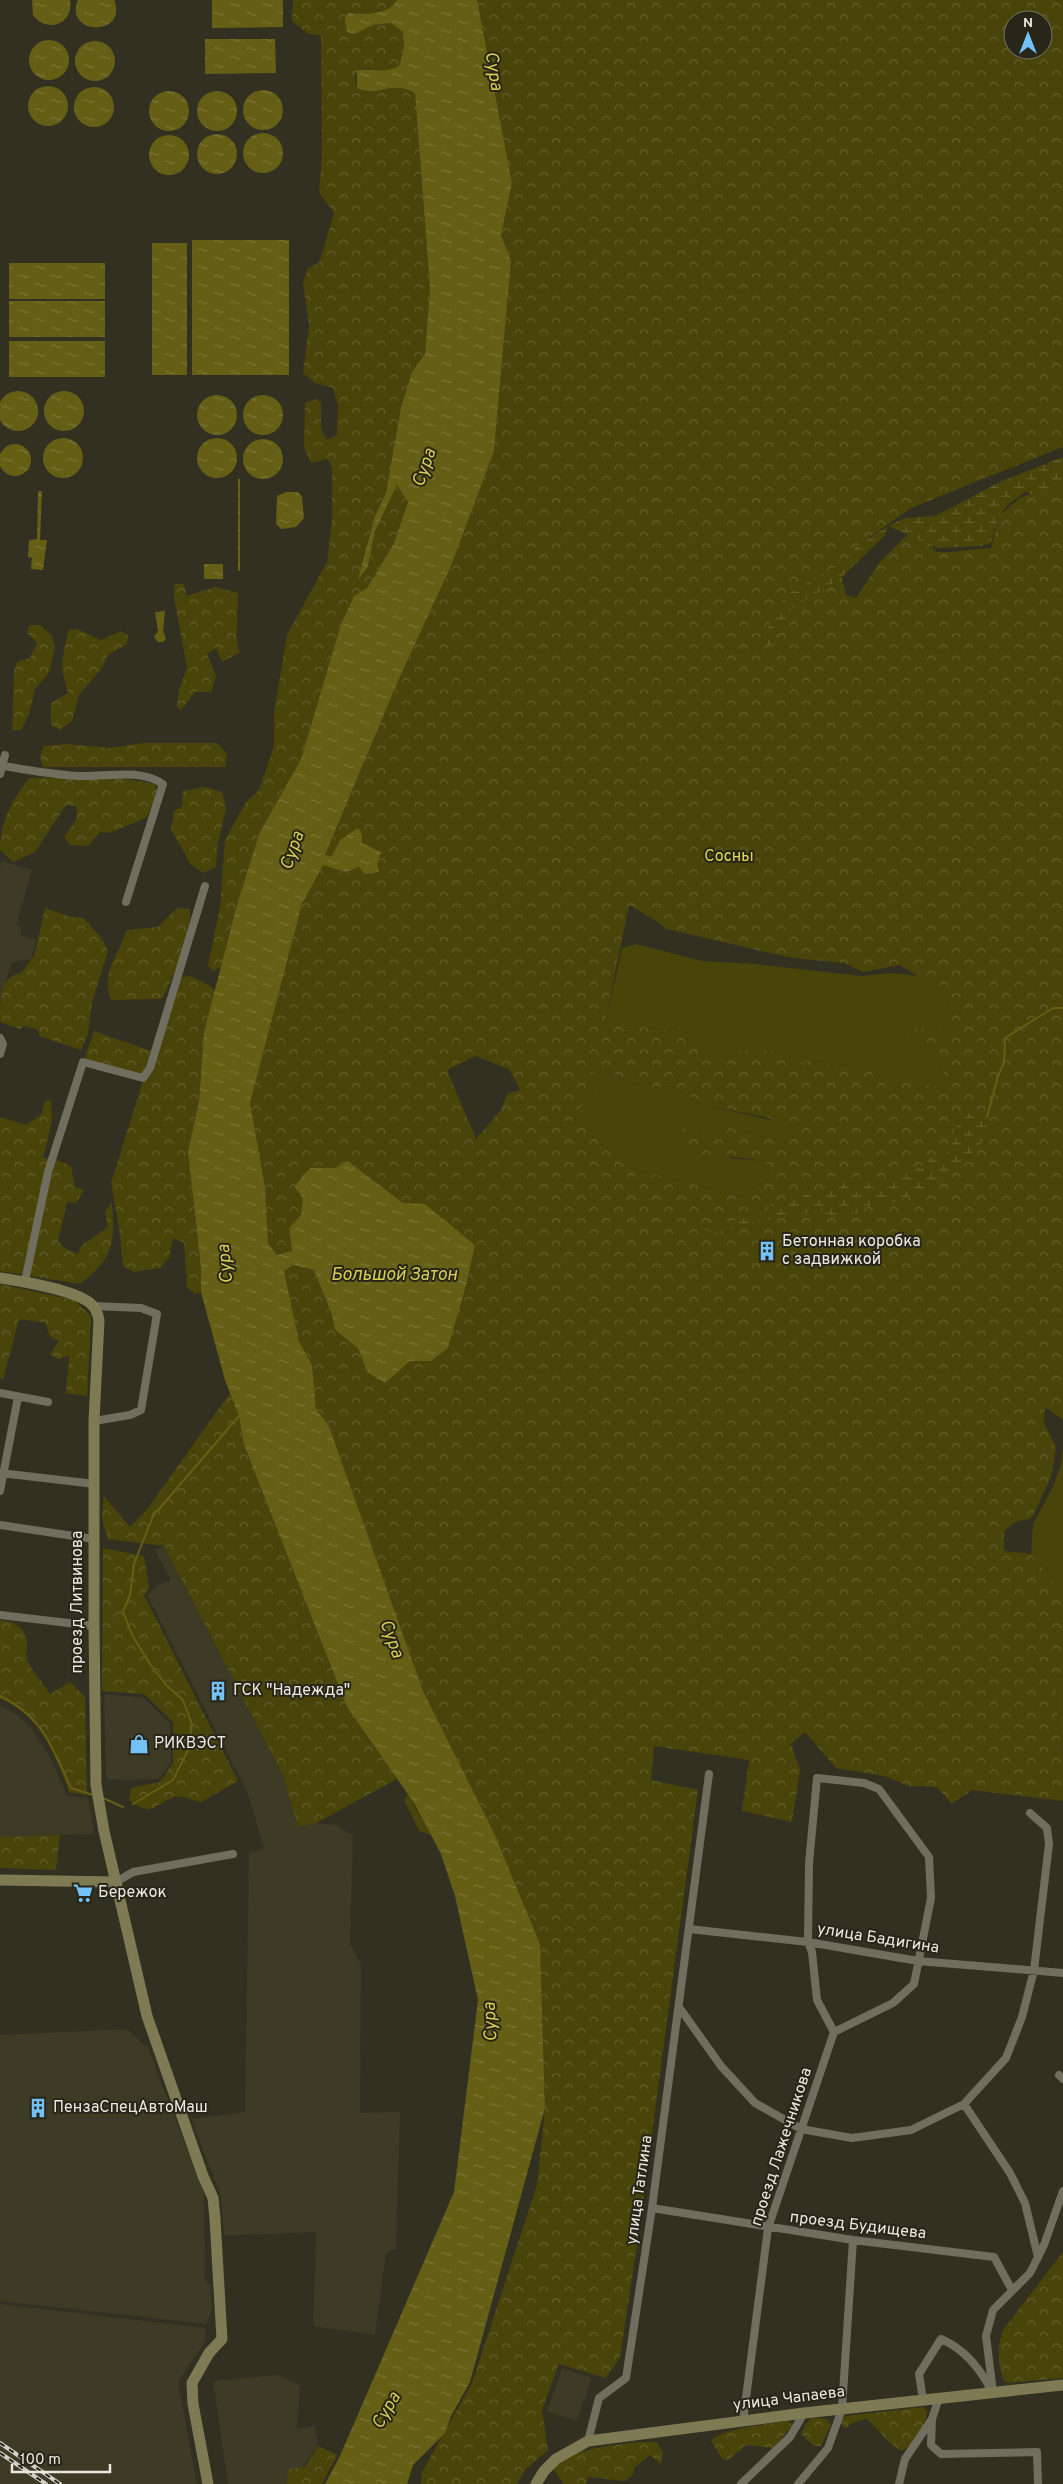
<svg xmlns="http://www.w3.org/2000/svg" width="1063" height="2484" font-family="Overpass,sans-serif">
	<defs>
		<pattern id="forest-crowns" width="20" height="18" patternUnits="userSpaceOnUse" patternTransform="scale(1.25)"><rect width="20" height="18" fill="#494409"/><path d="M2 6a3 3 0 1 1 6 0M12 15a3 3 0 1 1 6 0" fill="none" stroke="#635f2d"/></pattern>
		<pattern id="wetland-marsh" width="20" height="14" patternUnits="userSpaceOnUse" patternTransform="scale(1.25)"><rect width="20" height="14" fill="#494409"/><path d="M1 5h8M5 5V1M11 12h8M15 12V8" fill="none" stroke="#635f2d"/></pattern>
		<pattern id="water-ripples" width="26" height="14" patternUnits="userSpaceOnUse" patternTransform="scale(1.25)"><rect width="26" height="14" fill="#655f16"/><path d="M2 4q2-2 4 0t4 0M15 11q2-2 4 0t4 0" fill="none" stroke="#7b7638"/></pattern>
	</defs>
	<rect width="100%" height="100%" fill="#313021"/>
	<path fill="#3d3b26" d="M2,861L32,870L16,925L22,927L20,935L36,940L31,959L12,962L0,1001V867Z
		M164,1546L283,1775L298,1826L316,1823L337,1825L353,1836L350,1944L361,1964L360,2113L400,2112L396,2249L386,2253L375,2335L313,2326L316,2232L224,2236L221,2196L191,2119L245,2112L249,1853L264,1848L248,1794L147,1595L158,1585L171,1580L155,1550Z
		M104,1694L144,1698L170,1724L171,1762L159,1779L109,1780L106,1776Z
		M0,1705L12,1711L33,1730L52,1761L67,1796L88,1798L94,1834L0,1838Z
		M127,2029L148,2048L204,2193L205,2280L210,2285L212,2310L206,2324L0,2301V2035Z
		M0,2304L205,2328L206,2340L178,2382L197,2484H0Z
		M562,2368L592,2378L577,2421L547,2411Z
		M279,2375L300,2386L297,2429L315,2426L318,2445L304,2466L286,2484H228L213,2381Z"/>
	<path fill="#494409" d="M636,944L702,961L756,964L861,976L892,973L919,976L938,987L953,1015L949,1034L934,1029L905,1030L932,1044L941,1055L938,1064L954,1089L972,1126L855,1065L828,1064L814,1059L789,1139L765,1137L727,1127L708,1133L691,1128L680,1137C698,1160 739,1158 765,1161L770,1177L741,1196L627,1167L608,1151L592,1132L573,1120L587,1098L594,1093L589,1076L599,1069L649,1088L672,1086L702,1104L771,1120L745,1050L728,1058L707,1056L685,1032L605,1023L622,948Z
		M1063,1447V1593L1031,1554L1033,1524L1053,1487L1061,1464Z
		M1063,1681V1758L1057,1713L1056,1689Z
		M408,1794L431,1835L419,1831L404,1800Z"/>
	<path fill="url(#forest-crowns)" fill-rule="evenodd" d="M293,0H397C388,16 365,14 348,13L355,34L373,25L391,23L403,32L404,49L399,66L386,72L364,68L355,76L357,88L364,91L403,86L415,93L430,288L425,354L412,372L386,493L374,518L367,542L368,566L375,531L397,484L408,502L394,543L368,587L354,596L341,624L301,759L259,834L237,905L221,967L213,971L208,966L220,907L225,840L246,802L259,790L274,746V712L287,635L327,562L332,519V468L328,459L311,463L304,447L305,403L315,399L321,402V429L327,440L337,435L338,406L333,388L315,383L303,373L309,325L303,282L308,268L319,263L334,213L319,192L322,158L321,36L307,33L292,21Z
		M477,0H1063V447L911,508L857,546L839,565L846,595L856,598L879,563L908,534L927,539L936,552C955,553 972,549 991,548L999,516L1019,498L1063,483V1420L1045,1407L1044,1422L1056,1448L1051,1477L1032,1518L1015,1522L1004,1531V1551L1031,1554L1063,1593V1681L1056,1689L1057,1713L1063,1758V1801L972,1790L952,1804L937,1787L909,1786L884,1776L836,1768L805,1732L791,1744L800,1770L792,1822L742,1811L749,1760L654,1746L651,1780L698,1790L637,2245L620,2357L606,2378L559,2364L542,2410L548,2450L525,2470L517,2484H421L422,2472L472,2383L537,2185L545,2108L540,1944L494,1833L423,1691L329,1426L316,1409L312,1365L299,1341L284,1271L293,1265L314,1270L332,1315L335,1330L359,1348L368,1373L385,1383L410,1361L431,1360L448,1348L466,1286L475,1245L425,1205L403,1203L348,1161L335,1168H310L294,1188L303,1198L301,1215L289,1228L292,1251L277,1255L268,1243L265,1187L250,1103L302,904L323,864L346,872L362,843V835L340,840L332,856L325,855L398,681L451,566L494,451L511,261L501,235L512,183ZM1013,20H1043V50H1013ZM629,905L658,922L666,929L793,958L845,963L863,972L899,965L938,987L953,1015L949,1033L934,1029H905V1038L932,1044L941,1055L938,1064L954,1089L901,1082L855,1065L828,1064L814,1059L801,1063L780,1053L745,1050L728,1058L708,1056L686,1032L605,1023ZM475,1056L509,1069L520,1090L507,1094L501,1110L476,1139L447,1070ZM599,1069L649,1088L672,1086L702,1104L793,1123L789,1138L765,1137L727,1127L708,1133L691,1128L682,1129L680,1137L687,1151L718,1158L735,1157L765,1161L770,1177L741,1196L627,1167L608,1151L592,1132L573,1120L587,1098L594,1093L589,1076Z
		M174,584H184L186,596L216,587L238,593C239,611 233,637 240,652L222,662L216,648L207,654L216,676L211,692H195L181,710L177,707L179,690L187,668L174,597Z
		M29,625H40L52,636L55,647L49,673L35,689L29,715L21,730H12L14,671L17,662L30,658L37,643L27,633Z
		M77,629L101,640L121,631L128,635L127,644L108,655L102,668L79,695L72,721L60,730L51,725V703L68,693C67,687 65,683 64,678C60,663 65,644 69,630Z
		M143,743H217L227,754L225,767H43L40,757L44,746L66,744L110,748Z
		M109,776L155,784L158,794L146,818L109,833L100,832L88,846L70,845L64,837L77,818L76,806L66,805L35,852L13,862L0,850C0,822 12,800 29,778Z
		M205,787L222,792L226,808L217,848L216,867L203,873L191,865L171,829L174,811L182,806L183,791Z
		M45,908L71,917L84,918L102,939L108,951L92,1002L88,1034L81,1050L39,1036V1030L24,1026L20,1029L0,1022C0,1000 0,976 21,973L34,956Z
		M177,908L190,909C190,941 176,971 162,999L111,1000C100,972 119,955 127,930L158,927Z
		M190,976L209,985L215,991L204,1032L199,1101L188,1152L201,1268V1292L195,1294L187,1287L184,1243L173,1238L169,1258L160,1268L133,1272L123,1266L119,1227L111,1183L142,1084L153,1069L168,1011L182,977Z
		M94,1031L151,1051L143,1075L89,1061L85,1057Z
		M51,1100L52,1121L43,1158L57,1160L71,1166L75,1187L84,1190L76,1203L67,1202L58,1241L64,1248L78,1254L82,1245L108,1227L105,1212L112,1202C115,1243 114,1258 80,1284L0,1271V1117L26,1125L41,1115L45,1101Z
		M0,1284L74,1300L91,1316L87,1396L66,1393L69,1356L57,1359L50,1354L59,1341L49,1336L46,1323L19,1319L3,1379L0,1378Z
		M230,1393L239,1416L244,1445L347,1707L397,1779L316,1823L298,1827L283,1775L164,1546L108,1539L102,1519L104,1496L130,1527L148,1508Z
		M103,1548L144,1556L149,1588L144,1595L238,1781L201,1802C194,1801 180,1795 174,1797C153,1805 152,1818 129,1800L131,1788L160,1782L173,1763V1722L144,1694L102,1691Z
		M0,1620C15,1621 28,1629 27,1646C27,1652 25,1655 28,1661C33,1674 43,1682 50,1694L70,1682L85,1697L87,1795L69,1792C56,1755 39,1713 0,1699Z
		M60,1835L56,1870L0,1868V1837Z
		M1063,2252V2378L1008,2383L1004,2381C997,2365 997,2346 1003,2330Z
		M923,2407L927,2411C926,2425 914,2444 902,2451C887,2444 880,2430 867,2419L852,2423L845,2429L841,2423L845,2416Z
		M812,2418L827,2419L831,2425L821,2446H814L801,2434L805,2425Z
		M789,2421L792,2425L774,2448L746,2445L728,2460L722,2459L711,2441C719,2429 773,2423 789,2421Z
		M638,2442H657L663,2453L661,2464L650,2455L634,2468L633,2475L625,2481L588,2477L586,2484H564L552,2467C576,2448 608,2446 638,2442Z
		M318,2446L337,2455L322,2484H287L288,2469L305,2467Z"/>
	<path fill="url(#wetland-marsh)" d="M1063,457V485L1036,496L1025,492C998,511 1000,513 991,543L981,546L938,548L888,526L885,535L842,577L791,609L778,633L773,648L767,645L769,623L786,595L839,565L857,546L888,526L905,518L935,516L1002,481Z
		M968,1114L987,1117L993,1123L980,1145L937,1187H925L919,1193L894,1202L873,1203L857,1213L837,1216L828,1215L822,1208C798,1217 776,1218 752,1222C737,1224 717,1237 703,1229L763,1213L775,1201L798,1198L835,1186L843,1180L870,1183L925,1166L930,1158H944L953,1142L955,1128Z"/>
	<path fill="url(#water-ripples)" d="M32,0H70C74,24 47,34 33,15Z
		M78,0H114C129,37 63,36 78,0Z
		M212,0H283V27L212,28Z
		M397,0H477L512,183L501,235L511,261L494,451L451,566L398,681L325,855L332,856L340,840L358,828L362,835V843L381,852L377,863L379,872L365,874L359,867L346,872L323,865L302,904L250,1103L265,1187L268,1243L277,1255L292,1251L289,1228L301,1215L303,1198L294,1187L310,1168H335L348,1161L403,1203L425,1204L475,1245L466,1286L448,1348L431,1361H410L385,1383L368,1373L358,1348L335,1330L332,1315L314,1270L293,1265L284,1271L299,1341L312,1365L316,1409L329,1426L423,1691L494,1833L540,1944L545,2108L470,2382L451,2416L445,2433L413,2465L407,2484H325L340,2456L454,2192L478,2000L455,1896L441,1854L414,1803L347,1707L244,1445L239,1416L225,1380L201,1292V1268L188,1152L199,1101L204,1032L237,905L259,834L301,759L341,624L354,596L368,587L394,543L408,502L397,485L375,531L368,566L358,580L374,518L386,493L401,408L412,372L425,354L430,288L415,93C392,79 377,98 357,88V71C372,66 378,76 399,66L404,49L403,32L391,23L373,25L355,34L347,32L345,18L348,13C365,14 388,16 397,0Z
		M205,39H275L276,73L205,74Z
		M29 60a20 20 0 1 1 40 0a20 20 0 1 1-40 0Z
		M75 61a20 20 0 1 1 40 0a20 20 0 1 1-40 0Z
		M28 106a20 20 0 1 1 40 0a20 20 0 1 1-40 0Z
		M74 107a20 20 0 1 1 40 0a20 20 0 1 1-40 0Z
		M243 110a20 20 0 1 1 40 0a20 20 0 1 1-40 0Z
		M149 111a20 20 0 1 1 40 0a20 20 0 1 1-40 0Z
		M197 111a20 20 0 1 1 40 0a20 20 0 1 1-40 0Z
		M243 153a20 20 0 1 1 40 0a20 20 0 1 1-40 0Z
		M197 154a20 20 0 1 1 40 0a20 20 0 1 1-40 0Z
		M149 155a20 20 0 1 1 40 0a20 20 0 1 1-40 0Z
		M192,240H289V375H192Z
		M152,243H187V375H152Z
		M9,263H105V299H9Z
		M9,301H105V337H9Z
		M9,341H105V377H9Z
		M44 411a20 20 0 1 1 40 0a20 20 0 1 1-40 0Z
		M-2 411a20 20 0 1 1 40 0a20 20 0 1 1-40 0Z
		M243 415a20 20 0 1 1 40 0a20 20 0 1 1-40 0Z
		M197 415a20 20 0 1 1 40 0a20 20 0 1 1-40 0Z
		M43 458a20 20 0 1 1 40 0a20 20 0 1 1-40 0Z
		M197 458a20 20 0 1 1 40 0a20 20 0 1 1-40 0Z
		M243 459a20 20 0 1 1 40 0a20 20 0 1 1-40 0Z
		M-1 460a16 16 0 1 1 32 0a16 16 0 1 1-32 0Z
		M238,479H240V571H238Z
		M38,491H42L40,540H47L43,570L31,569L32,558L28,557L29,540L37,539Z
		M286,492H298L302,497L304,518L296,527L281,529L276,524L277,496Z
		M204,564H223V579H204Z
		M165,611L163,631L166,639L163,642H158L154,637L158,631L155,612Z"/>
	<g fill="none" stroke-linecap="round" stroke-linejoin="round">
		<path stroke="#655f16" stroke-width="2" d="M987,1117L998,1076L1004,1063L1005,1038L1053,1008H1063
			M0,1696C44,1717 52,1748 71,1788L93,1795
			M103,1798L123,1807
			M133,1804L173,1780L188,1750L192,1725L183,1700L166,1685L150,1664L132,1635L123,1611L130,1595L134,1564L153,1516L239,1416"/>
		<path stroke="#706f5f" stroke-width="8" d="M3,766C29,770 54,775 80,776C107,777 138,768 163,784L126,902
			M0,774L5,755
			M0,1038L3,1044L0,1054
			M25,1281L48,1172L83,1062L143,1078L150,1068L205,886
			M93,1306L141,1308L157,1314L141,1410L130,1415L94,1421
			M0,1393L48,1402
			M0,1473L95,1484
			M0,1491L18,1397
			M0,1525L94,1539
			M0,1615L94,1626
			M116,1882L133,1872L233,1854
			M689,1929L808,1942L918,1961L1063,1973
			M679,2007L721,2066L755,2103L801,2129L852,2138L911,2130L964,2104L1006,2058L1022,2017L1034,1970L1049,1844L1047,1828L1030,1813
			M1059,2075L1063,2079
			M964,2104L1010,2173L1025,2203L1038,2257
			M652,2208L853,2240L994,2257L1012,2290
			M993,2392L986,2336L993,2310L1030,2273L1044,2245L1063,2191
			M923,2400L919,2374L941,2339C962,2348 979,2367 990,2388
			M932,2419L931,2445L941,2454L1037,2452L1038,2484
			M743,2421L768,2228L834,2032L893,2003L914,1984L931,1898L929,1857L879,1789L864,1783L817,1778L809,1863L808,1942L812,1952L817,2000L834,2032
			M588,2441L599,2398L626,2378L652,2208L709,1774
			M741,2484L790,2437L804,2413
			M798,2484L828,2448L842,2409L853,2240
			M899,2484L905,2459L932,2419L939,2398"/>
		<path stroke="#7e7b54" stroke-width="11" d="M0,1278C20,1281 81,1291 93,1306C97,1310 98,1315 99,1320L94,1421V1626L96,1785L104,1831L147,2016L203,2176L213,2198L215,2219L222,2339L209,2353L192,2383L193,2404L208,2484
			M0,1880L116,1882
			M536,2484L544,2471L556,2459L588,2441L804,2413L1063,2385"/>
		<defs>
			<path id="rail" d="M0,2443L60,2484
				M0,2453L46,2484"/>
		</defs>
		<use href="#rail" stroke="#d2d2c9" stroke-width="4"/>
		<use href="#rail" stroke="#272618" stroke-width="2" stroke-dasharray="5.5" stroke-linecap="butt"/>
	</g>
	<defs>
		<symbol id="building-bare" viewBox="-9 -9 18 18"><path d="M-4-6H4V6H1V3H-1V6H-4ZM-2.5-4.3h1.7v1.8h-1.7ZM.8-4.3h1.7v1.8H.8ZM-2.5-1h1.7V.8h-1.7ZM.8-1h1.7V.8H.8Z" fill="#73c1f6" stroke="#272618" stroke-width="2.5" paint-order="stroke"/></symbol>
		<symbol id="shop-bare" viewBox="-9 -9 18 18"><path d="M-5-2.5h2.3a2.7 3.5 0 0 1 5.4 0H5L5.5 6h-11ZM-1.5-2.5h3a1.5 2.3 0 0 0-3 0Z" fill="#73c1f6" stroke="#272618" stroke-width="2.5" paint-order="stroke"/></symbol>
		<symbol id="supermarket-bare" viewBox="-9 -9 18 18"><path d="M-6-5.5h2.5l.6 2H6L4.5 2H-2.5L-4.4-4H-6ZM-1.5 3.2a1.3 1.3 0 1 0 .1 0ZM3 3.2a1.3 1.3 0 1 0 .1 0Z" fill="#73c1f6" stroke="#272618" stroke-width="2.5" paint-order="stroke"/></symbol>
	</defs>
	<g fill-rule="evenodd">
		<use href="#building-bare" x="753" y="1237" width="28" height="28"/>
		<use href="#building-bare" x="204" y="1677" width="28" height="28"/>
		<use href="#shop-bare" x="125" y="1730" width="28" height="28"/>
		<use href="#supermarket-bare" x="69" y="1879" width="28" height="28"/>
		<use href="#building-bare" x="24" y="2094" width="28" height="28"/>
	</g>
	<g text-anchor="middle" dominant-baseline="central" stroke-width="4" stroke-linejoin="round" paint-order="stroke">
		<g font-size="16" fill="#e2d65c" stroke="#272618">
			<text x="729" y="857">Сосны</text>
		</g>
		<g font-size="16" fill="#e9e9e0" stroke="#272618" text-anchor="start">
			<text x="782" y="1242">Бетонная коробка<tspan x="782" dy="18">с задвижкой</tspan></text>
			<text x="233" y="1691">ГСК "Надежда"</text>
			<text x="154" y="1744">РИКВЭСТ</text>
			<text x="98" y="1893">Бережок</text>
			<text x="53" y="2108">ПензаСпецАвтоМаш</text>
		</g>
		<g font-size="16" fill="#e9e9e0" stroke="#272618">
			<text transform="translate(78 1602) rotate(-90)">проезд Литвинова</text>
			<text transform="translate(878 1939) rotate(9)">улица Бадигина</text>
			<text transform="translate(782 2147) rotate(-72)">проезд Лажечникова</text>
			<text transform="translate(640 2190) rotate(-82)">улица Татлина</text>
			<text transform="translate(858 2226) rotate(7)">проезд Будищева</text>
			<text transform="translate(789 2399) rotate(-7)">улица Чапаева</text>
		</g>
		<g font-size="18" font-style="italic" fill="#d9ce53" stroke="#272618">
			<text transform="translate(493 71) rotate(81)">Сура</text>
			<text transform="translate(425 468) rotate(-71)">Сура</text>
			<text transform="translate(293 851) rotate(-71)">Сура</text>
			<text transform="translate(226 1264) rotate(-95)">Сура</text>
			<text x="394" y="1275">Большой Затон</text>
			<text transform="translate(391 1639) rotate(70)">Сура</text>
			<text transform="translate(491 2022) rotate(-93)">Сура</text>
			<text transform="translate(387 2411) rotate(-60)">Сура</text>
		</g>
	</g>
	<g transform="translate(1028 35)"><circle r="24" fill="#272618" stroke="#757468"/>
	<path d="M0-4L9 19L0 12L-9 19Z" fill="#73c1f6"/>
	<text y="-8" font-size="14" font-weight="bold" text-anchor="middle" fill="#e9e9e0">N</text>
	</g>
	<path d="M12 2464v8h98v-8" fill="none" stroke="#e9e9e0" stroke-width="2.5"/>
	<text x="20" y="2464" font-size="15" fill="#e9e9e0" stroke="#272618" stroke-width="4" paint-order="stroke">100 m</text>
</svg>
